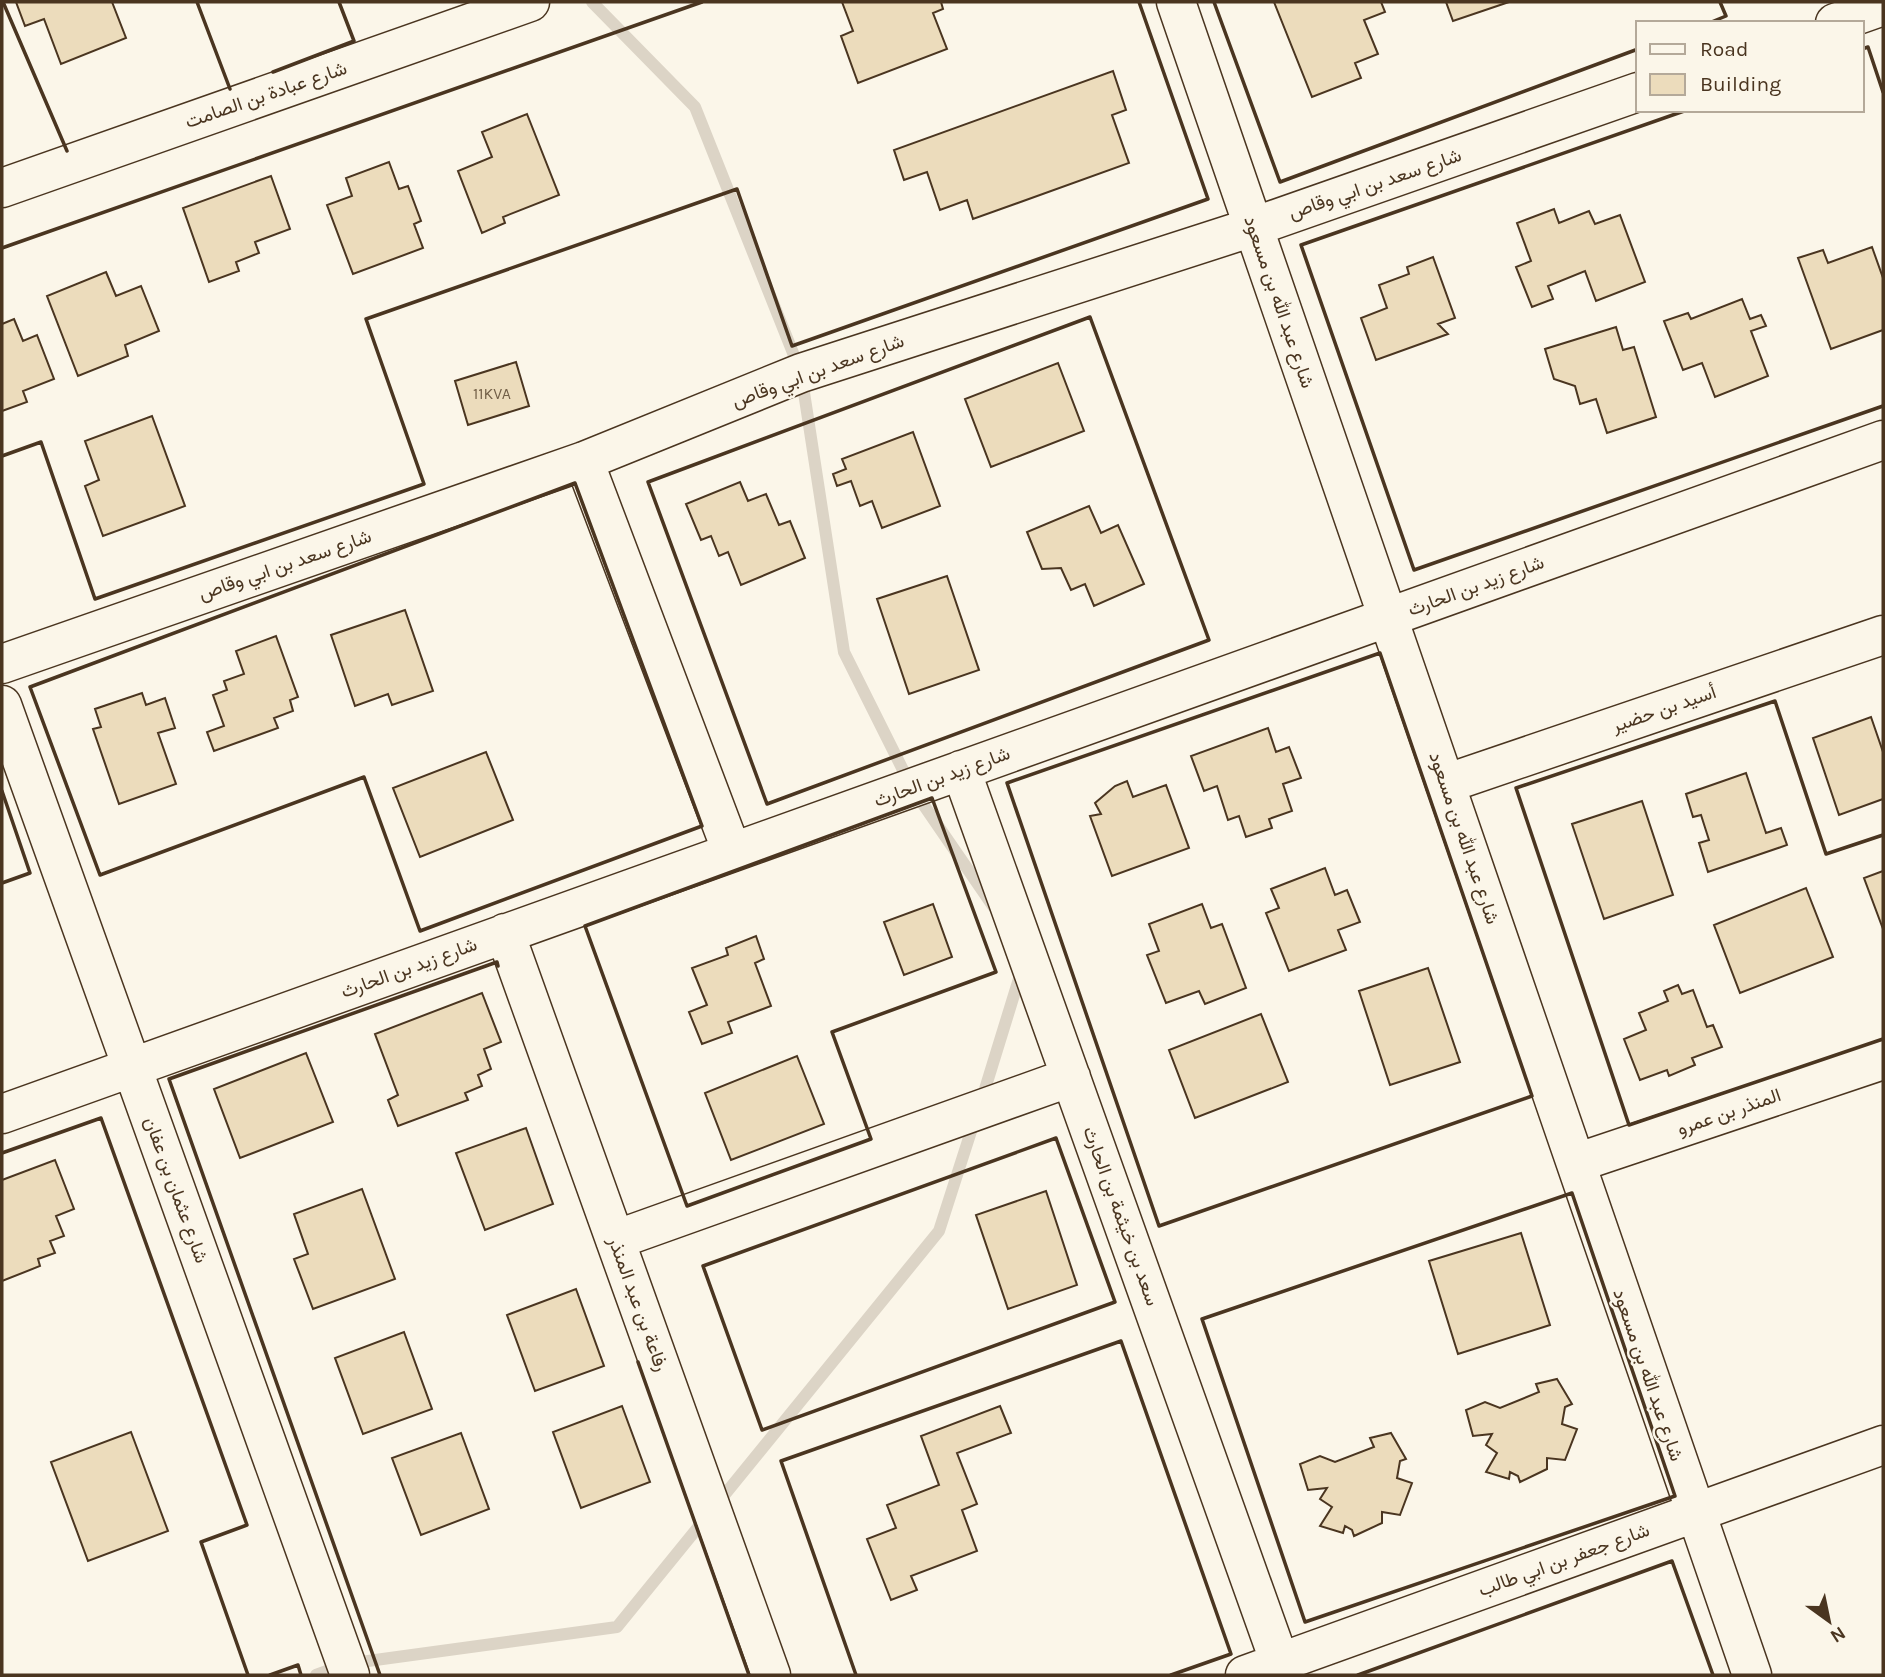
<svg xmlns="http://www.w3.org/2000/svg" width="1885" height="1677" font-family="Karla,Vazirmatn,sans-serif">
	<rect width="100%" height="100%" fill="#fbf6e9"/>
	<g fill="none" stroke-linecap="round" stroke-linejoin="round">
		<path stroke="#dcd4c6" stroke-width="12" d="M592,2L695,107L801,373L844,652L912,788L993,906
			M981,1102L1022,969
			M316,1675L346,1664L617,1627L939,1231L975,1119"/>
	</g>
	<path fill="#ecdcbc" stroke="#4a3520" stroke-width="2" d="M16,2H112L126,38L61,64L44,19L25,26Z
		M842,2H941L943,9L933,13L947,49L858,83L841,36L853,31Z
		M1274,2H1381L1385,12L1364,20L1378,54L1355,63L1361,78L1312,97Z
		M1446,2H1509L1453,21Z
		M1113,71L1126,110L1112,115L1129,163L973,219L967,200L940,210L927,172L904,180L894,150Z
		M527,114L559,195L503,217L505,223L482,233L458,171L492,157L482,132Z
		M389,162L399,189L408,186L421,221L414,224L423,248L353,274L327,205L352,196L346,178Z
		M271,176L290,229L255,242L259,253L236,262L239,271L209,282L183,208Z
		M1554,209L1559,223L1589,211L1595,224L1620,215L1645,282L1596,301L1585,271L1548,286L1553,299L1532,307L1516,267L1531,261L1517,223Z
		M1872,247L1883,278V330L1831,349L1798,258L1823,250L1828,263Z
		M1433,257L1455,318L1438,324L1448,334L1376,360L1361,318L1387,308L1379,285L1409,274L1407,267Z
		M106,272L116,296L141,286L159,331L125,345L128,356L78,376L47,296Z
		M1742,299L1750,319L1761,315L1766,326L1751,331L1768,376L1715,397L1702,363L1683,370L1664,321L1688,313L1691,319Z
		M14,319L23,341L37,335L54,379L23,391L27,402L2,411V324Z
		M1616,327L1623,350L1634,347L1656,417L1607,433L1596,399L1580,404L1575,386L1554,379L1545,349Z
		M516,362L529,406L468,425L455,381Z
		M1058,363L1084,431L991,467L965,399Z
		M152,416L185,506L103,536L85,486L99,480L85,441Z
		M913,432L940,506L882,528L872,501L860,506L851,481L837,486L833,474L846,469L842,459Z
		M740,482L748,501L766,494L779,525L790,521L805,558L741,585L728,552L719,556L711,536L701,540L686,504Z
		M1089,506L1101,533L1118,525L1144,584L1094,606L1085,584L1071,590L1061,568L1042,569L1027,532Z
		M947,576L979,670L909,694L877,599Z
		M405,610L433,691L392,705L388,694L355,706L331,635Z
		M276,636L298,697L290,700L293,711L274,718L278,728L214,751L207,732L224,726L213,695L227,690L224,681L244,674L236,651Z
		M142,693L146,705L165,698L175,728L158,733L176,784L119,804L93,729L101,727L95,709Z
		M1871,717L1883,752V799L1839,815L1813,738Z
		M1268,728L1276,752L1289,747L1301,778L1283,784L1292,811L1269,819L1272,828L1246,837L1239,816L1228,820L1217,786L1204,791L1191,756Z
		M486,752L513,820L420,857L393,788Z
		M1746,773L1766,833L1781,828L1787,845L1708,872L1699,843L1709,840L1701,815L1693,817L1686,794Z
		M1127,781L1133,797L1166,785L1189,848L1112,876L1090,816L1101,814L1095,803L1115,786Z
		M1642,801L1673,895L1604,919L1572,824Z
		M1325,868L1335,895L1347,890L1360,922L1338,930L1346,950L1289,971L1266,913L1279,908L1271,889Z
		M1883,871V929L1864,878Z
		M1806,888L1833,957L1740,993L1714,925Z
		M933,904L952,957L904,975L884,922Z
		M1202,904L1211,928L1222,924L1246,988L1205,1004L1199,991L1166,1003L1147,955L1159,951L1149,924Z
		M756,936L764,959L755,963L771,1006L728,1022L732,1033L702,1044L689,1012L707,1005L692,968L728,955L726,948Z
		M1428,968L1460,1062L1390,1085L1359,991Z
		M1678,985L1682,994L1693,990L1707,1027L1713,1025L1722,1047L1692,1058L1695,1065L1669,1076L1667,1070L1640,1080L1624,1039L1646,1030L1639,1013L1668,1001L1664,991Z
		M482,993L501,1042L484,1049L491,1069L478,1075L482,1086L465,1093L468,1100L398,1126L388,1100L398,1095L375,1034Z
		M1261,1014L1288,1082L1195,1118L1169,1050Z
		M306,1053L333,1122L240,1158L214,1089Z
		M797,1056L824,1124L731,1160L705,1093Z
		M526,1128L553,1204L485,1230L456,1153Z
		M55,1160L74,1209L56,1216L64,1236L50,1241L55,1253L38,1259L40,1266L2,1281V1180Z
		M362,1189L395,1279L313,1309L294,1259L308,1254L294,1214Z
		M1046,1191L1077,1285L1008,1309L976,1215Z
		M1521,1233L1550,1325L1458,1354L1429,1261Z
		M576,1289L604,1366L535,1391L507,1315Z
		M404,1332L432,1409L363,1434L335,1358Z
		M1557,1379L1572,1404L1565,1407L1562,1424L1577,1429L1565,1460L1547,1458V1469L1520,1482L1518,1476L1510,1472L1509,1479L1486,1472L1497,1453L1486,1445L1492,1434L1473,1436L1466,1410L1485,1402L1500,1408L1539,1392L1536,1384Z
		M622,1406L650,1482L581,1508L553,1432Z
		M1000,1406L1011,1433L957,1453L977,1504L962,1510L977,1551L911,1576L917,1590L891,1600L867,1539L896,1528L887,1505L939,1485L921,1436Z
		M131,1432L168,1531L88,1561L51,1462Z
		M461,1433L489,1509L421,1535L392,1458Z
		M1391,1433L1406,1459L1400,1461L1397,1478L1412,1483L1400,1515L1382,1512V1523L1354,1536L1352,1530L1345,1526L1343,1533L1320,1526L1332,1507L1320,1499L1327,1488L1308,1490L1300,1464L1320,1456L1335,1462L1374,1447L1370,1438Z"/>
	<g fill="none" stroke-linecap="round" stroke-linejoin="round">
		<defs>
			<path id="minor" d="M1176,2L1752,1675
				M1835,23L1883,6
				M2,188L530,2
				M584,461L732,852
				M2,664L584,461L801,373L1253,227L1638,92
				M2,705L350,1675
				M961,770L1280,1663
				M1445,784L1883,635
				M505,933L771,1675
				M2,1114L1883,440
				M1576,1163L1883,1060
				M615,1240L1071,1077
				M1245,1675L1883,1445"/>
		</defs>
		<use href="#minor" stroke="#4a3520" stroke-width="41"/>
		<use href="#minor" stroke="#fbf6e9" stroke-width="38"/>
		<path stroke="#4a3520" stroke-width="3.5" d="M3,2L67,151
			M197,2L230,89
			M1214,2L1280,182L1638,49
			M1709,23L1726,16L1720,2
			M1862,49L1868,47L1883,92
			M273,72L354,41L339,2
			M1687,110L1301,245L1414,570L1883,406
			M2,248L702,2
			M1090,317L1209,640L767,804L648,482Z
			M2,456L41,442L95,599L424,484L366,319L737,189L792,346L1208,199L1139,2
			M575,483L702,826L420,931L364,777L100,875L30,687Z
			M1380,653L1532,1096L1159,1226L1007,783Z
			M2,791L30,873L2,883
			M932,798L996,972L832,1032L871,1139L687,1206L585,926Z
			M1883,835L1826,854L1775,701L1516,788L1629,1125L1883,1039
			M1056,1138L1115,1302L762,1430L703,1266Z
			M2,1153L101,1118L247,1525L201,1542L248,1675
			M1572,1193L1675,1496L1305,1622L1202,1319Z
			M638,1362L749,1675
			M270,1675L298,1665L301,1675
			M380,1675L169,1079L497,962L498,966
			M856,1675L781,1461L1121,1341L1231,1654L1171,1675
			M1358,1675L1672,1561L1713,1675"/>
	</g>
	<g text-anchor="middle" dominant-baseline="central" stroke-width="5" stroke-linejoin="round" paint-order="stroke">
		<g font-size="16" fill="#725f47">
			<text x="492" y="393">11KVA</text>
		</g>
		<g font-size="19" fill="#4a3520" stroke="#fbf6e9">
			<text transform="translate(266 95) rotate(-19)">شارع عبادة بن الصامت</text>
			<text transform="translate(1375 184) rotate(-19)">شارع سعد بن ابي وقاص</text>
			<text transform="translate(1279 302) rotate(71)">شارع عبد الله بن مسعود</text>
			<text transform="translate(818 371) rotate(-20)">شارع سعد بن ابي وقاص</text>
			<text transform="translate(285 565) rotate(-19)">شارع سعد بن ابي وقاص</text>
			<text transform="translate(1476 586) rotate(-20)">شارع زيد بن الحارث</text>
			<text transform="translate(1664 709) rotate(-19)">أسيد بن حضير</text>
			<text transform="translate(942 777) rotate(-20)">شارع زيد بن الحارث</text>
			<text transform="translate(1464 838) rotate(71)">شارع عبد الله بن مسعود</text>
			<text transform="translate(409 968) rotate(-20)">شارع زيد بن الحارث</text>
			<text transform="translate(1729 1112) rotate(-19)">المنذر بن عمرو</text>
			<text transform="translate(176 1190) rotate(70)">شارع عثمان بن عفان</text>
			<text transform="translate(1121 1216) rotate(70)">سعد بن خيثمة بن الحارث</text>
			<text transform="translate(638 1304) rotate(70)">رفاعة بن عبد المنذر</text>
			<text transform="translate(1648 1375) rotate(71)">شارع عبد الله بن مسعود</text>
			<text transform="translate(1564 1560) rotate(-20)">شارع جعفر بن ابي طالب</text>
		</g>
	</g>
	<rect width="1885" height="1677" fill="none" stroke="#4a3520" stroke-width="7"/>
	<rect x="1636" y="21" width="228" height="91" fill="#fbf6e9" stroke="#b4a999" stroke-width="2"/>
	<rect x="1650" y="44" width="35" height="10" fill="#fbf6e9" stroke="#b4a999" stroke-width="2"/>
	<text x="1700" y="56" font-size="21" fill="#4a3520">Road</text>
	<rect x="1650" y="74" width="35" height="21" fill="#ecdcbc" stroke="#b4a999" stroke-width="2"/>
	<text x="1700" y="91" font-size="21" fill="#4a3520">Building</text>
	<g transform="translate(1829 1621) rotate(147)" stroke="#fbf6e9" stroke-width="5" paint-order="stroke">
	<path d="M0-5L12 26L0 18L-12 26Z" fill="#4a3520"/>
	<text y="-10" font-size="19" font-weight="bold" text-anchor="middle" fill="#4a3520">N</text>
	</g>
</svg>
